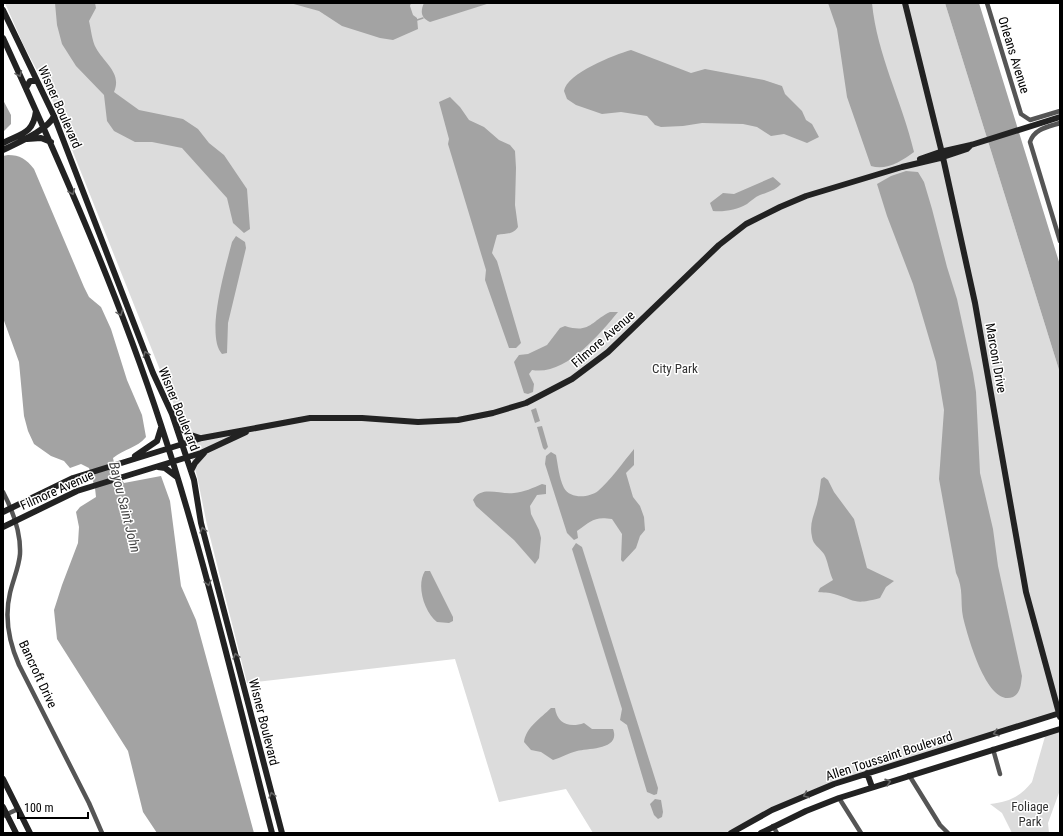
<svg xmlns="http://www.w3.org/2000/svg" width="1063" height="836" font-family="'Roboto Condensed',sans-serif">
	<rect width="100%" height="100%" fill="#fff"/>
	<path fill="#dcdcdc" d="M5,3H945L1060,373V713L805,795L731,833H593L566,789L499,802L455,659L247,683L207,525L197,476L182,425L51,97L23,44Z
		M1060,729V790L1048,823L1049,833H1012L1002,813L990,804C1009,802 1020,797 1032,782L1046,733Z"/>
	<path fill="#a3a3a3" d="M55,3H95L96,8L89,21C91,29 92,41 96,48C105,64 122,73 114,92L139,110L183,119L198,129L209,143L224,155L247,189L250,229L244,233L233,223L227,198L182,148L152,142H135L114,131L107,121L104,95L76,66L62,44L57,25Z
		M290,3H411L410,6L413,15L417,18L418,29L393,40L380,38L342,26L319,11Z
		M424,3H490L430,22C421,18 420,12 424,3Z
		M828,3H872C877,55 902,101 914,152C902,161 886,171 871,166L847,97L837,29Z
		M945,3H979L1060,265V373Z
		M631,50L691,73L705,69L764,80L782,86L785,94L802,111L806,120L812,124L819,137L807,143L784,134L771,136L757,127L743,124L702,123L683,126L661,127L655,125L647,116L621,112L602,114L576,105L567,99L564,91C567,73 614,55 631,50Z
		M450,97L460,107L469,120L484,127L499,140L510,145L515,151L516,168L515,205L518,227C513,235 506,233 497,235L492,253L497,261L521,343L516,348H509L485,280L486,270L448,144L449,139L439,102Z
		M3,100L11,115V124L3,132Z
		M8,155C20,155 26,159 34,169L84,287L89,297L101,307L111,329L127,380L142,415L146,437C137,448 124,449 113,458L116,472L124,483L161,476L170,501L181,586L196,620L254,833H157L143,812L128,751L57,639L54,610L62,585L78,543L79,527L76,512L80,507L96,497L95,488L89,468L81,464L70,468L64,461L51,456L34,444L28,431L24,416L19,362L3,318V156Z
		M906,171L918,172L924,182L932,209L947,267L957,299L973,373L976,392L980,473L993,529L998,566L1022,676C1021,683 1021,693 1013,697C987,708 967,634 963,617C960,601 964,589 956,573L939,479L944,410L936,362L913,284L887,216L877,184L891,176Z
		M773,177L781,184C774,191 768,192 760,195C755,197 751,201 747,204C737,210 724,212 713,211L710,203L723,193L734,194Z
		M236,236L245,242L246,248L228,323L227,353L222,354C205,336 226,266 232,242Z
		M610,312H618C598,336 565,376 532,370L529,374L534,384L533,392L528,394L524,393L514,362L519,355L528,354L547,345L560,328L565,326C590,334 591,321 610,312Z
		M536,408L540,421L535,423L531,410Z
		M542,426L548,447L545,450L543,448L537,427Z
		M634,449V465L626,473L633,497L640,506L644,517L645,530L640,536L636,548L623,562L621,560L622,534L612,519C594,516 591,521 577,531L578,538L574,540L567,533L545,464L546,456L551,452L556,455C558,465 559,478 564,488C570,499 589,498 598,491C609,482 624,461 634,449Z
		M824,477L828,480L834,492L854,519L867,568L894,581L886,587L880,598C854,605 857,601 834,594C829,592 823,593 818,592L820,588L833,580C829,572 828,561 824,554C820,548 813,545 812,537C809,524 814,515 817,504C819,496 820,487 821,479Z
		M542,484L546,485V494L537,495L530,506L531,514L539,530L541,538L539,558L535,564L514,540L476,506L473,500C481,485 500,495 514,493C524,492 533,488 542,484Z
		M576,543L582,547L658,788L657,794L654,795L647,792L627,725L620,720L622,709L572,549Z
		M425,571H430L453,617V621L449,623L437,622C424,612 416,585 425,571Z
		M551,708H555C557,724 570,728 584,723L592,729H613C621,750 588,748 577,751C568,753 561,758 553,760L541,752L531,750L524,742C526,727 541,718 551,708Z
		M655,799L661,800L663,812L662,817L658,819L654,815L650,804Z"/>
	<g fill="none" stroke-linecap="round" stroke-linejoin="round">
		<path stroke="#a3a3a3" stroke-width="1.5" d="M417,20L423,18"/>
		<path stroke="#555" stroke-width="4.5" d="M987,3L1021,114L1030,120L1060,111
			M1060,123C1047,127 1034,129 1030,142L1060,241
			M3,492C13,511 21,531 20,554C19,567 13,580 10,593C4,618 9,642 19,665L89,803L102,833
			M993,749L1000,774
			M909,775L940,825L948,833
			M839,798L861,833
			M3,816L18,809
			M773,826L777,833"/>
		<path stroke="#222" stroke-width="6" d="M905,3L942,153L975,303L1026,592L1060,717
			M3,10L54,116L153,373L172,414L194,480L201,523L282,833
			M3,38C61,165 118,293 161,425C205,559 237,697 272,833
			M26,88L30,81H37
			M27,139L41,138L51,142
			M3,143C22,133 33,134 36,111
			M3,150C17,143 48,130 54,116
			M920,159L940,152L971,145L1060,117
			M177,425L188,434L200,438
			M135,456L157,441L161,428
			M158,467L165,468L177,477
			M191,471L195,463L204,453
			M3,512L73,478L202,438L310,418H362L418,422L458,420L493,413L526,403L572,379L608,352L719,245L746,224L780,207L806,196L902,167L940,158L967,149L971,145
			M3,527L77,491L201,453L246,432
			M867,773L872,787
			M3,779L30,833
			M3,807L16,833
			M731,833L772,810L834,784L1060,713
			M761,833L806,811L839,798L1060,729"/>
	</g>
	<defs><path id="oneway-chevron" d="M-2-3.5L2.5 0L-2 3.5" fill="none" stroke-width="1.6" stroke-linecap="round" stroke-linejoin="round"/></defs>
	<g stroke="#646464">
		<use href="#oneway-chevron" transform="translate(19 74) rotate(66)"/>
		<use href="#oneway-chevron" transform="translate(72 192) rotate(68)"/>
		<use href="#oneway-chevron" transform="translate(120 313) rotate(69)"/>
		<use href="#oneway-chevron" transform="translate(146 354) rotate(-111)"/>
		<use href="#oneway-chevron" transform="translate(203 530) rotate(-105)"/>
		<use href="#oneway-chevron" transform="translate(208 583) rotate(76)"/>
		<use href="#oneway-chevron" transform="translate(236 656) rotate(-105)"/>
		<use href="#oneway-chevron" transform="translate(996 733) rotate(163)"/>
		<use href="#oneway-chevron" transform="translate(888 782) rotate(-17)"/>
		<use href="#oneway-chevron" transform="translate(272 795) rotate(-105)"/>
		<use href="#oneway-chevron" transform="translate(806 795) rotate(157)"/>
	</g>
	<g text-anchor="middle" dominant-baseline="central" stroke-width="3" stroke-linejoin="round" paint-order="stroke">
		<g font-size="13" fill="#000" stroke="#fff">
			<text transform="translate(1014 55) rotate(73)">Orleans Avenue</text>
			<text transform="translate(60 107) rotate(66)">Wisner Boulevard</text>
			<text transform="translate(603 339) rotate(-41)">Filmore Avenue</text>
			<text transform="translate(996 358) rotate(80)">Marconi Drive</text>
			<text transform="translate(179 409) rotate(68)">Wisner Boulevard</text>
			<text transform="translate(57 490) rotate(-24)">Filmore Avenue</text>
			<text transform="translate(38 674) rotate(65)">Bancroft Drive</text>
			<text transform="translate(264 722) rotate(76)">Wisner Boulevard</text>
			<text transform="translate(889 756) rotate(-18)">Allen Toussaint Boulevard</text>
		</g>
		<g font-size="13" fill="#333" stroke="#fff">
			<text x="675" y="368">City Park</text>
			<text x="1030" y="806">Foliage<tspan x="1030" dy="15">Park</tspan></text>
		</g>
		<g font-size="14" font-style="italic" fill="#444" stroke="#fff">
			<text transform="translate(125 507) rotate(76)">Bayou Saint John</text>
		</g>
	</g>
	<rect width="1063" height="836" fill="none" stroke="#000000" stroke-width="8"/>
	<path d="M18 812v6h70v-6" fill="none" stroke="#000000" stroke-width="2"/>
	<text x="24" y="812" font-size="12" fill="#000000" stroke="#ffffff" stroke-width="3" paint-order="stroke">100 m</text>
</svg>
